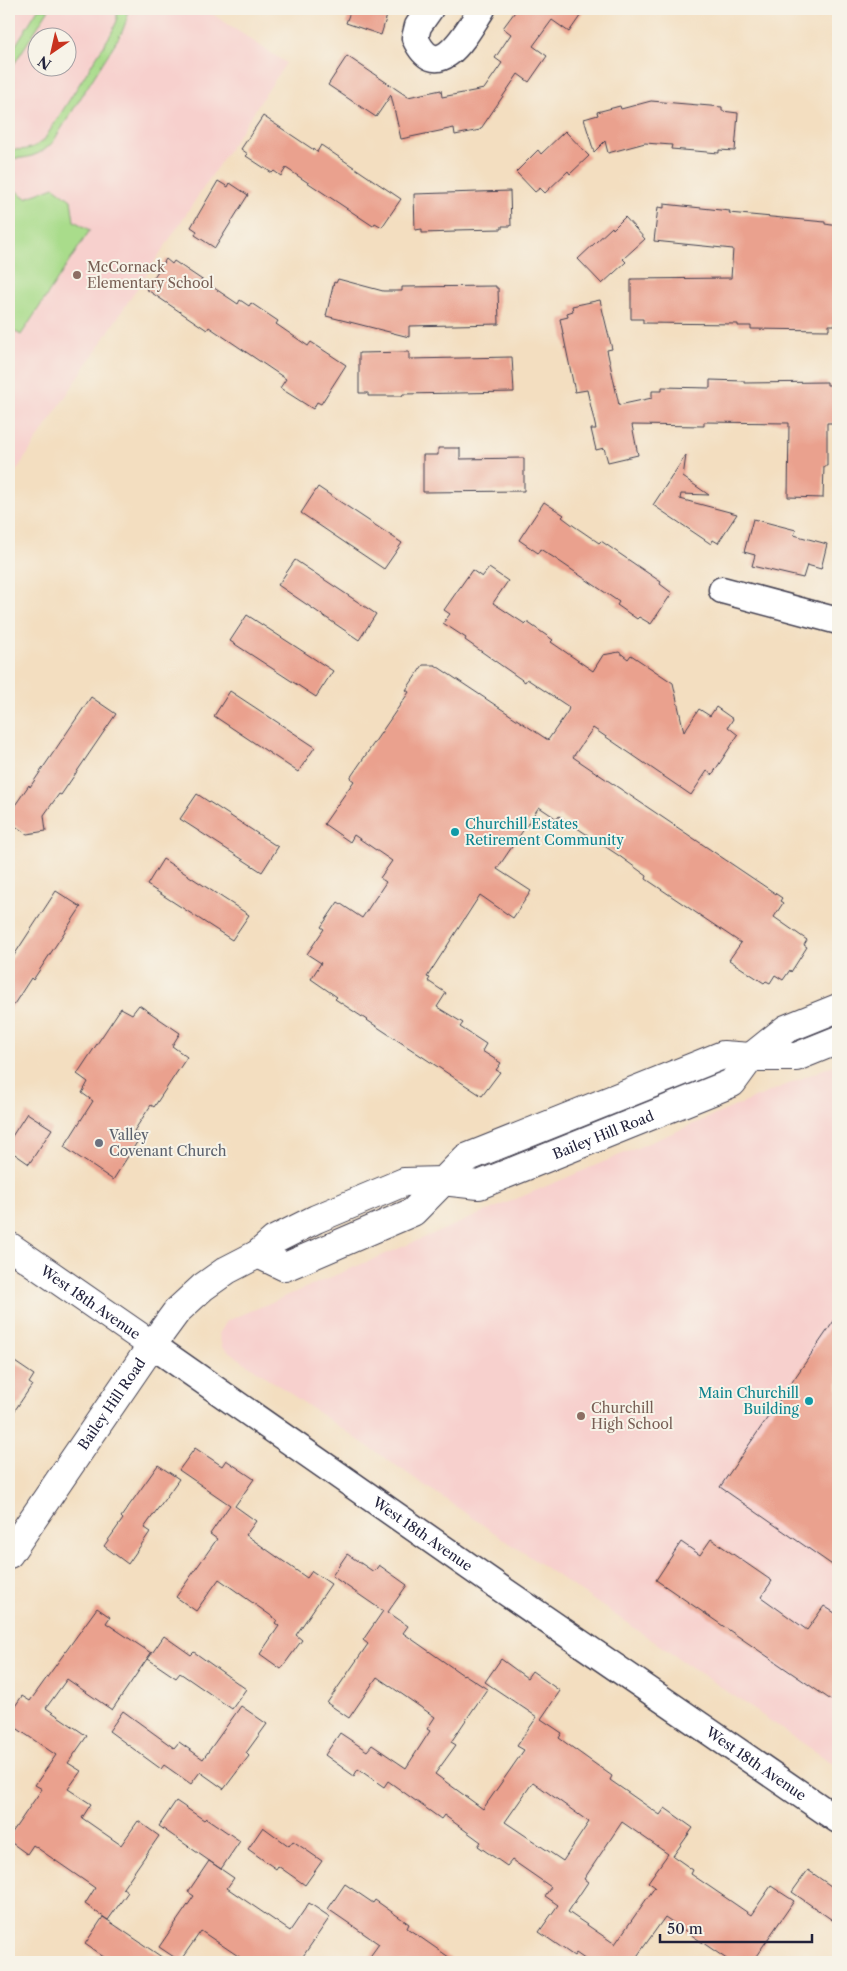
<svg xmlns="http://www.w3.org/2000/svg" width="847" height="1971" font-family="'Libre Caslon Text',serif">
	<rect width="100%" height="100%" fill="#f7f3e8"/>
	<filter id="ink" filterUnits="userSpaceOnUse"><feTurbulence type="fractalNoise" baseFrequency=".02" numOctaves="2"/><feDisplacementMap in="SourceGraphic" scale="10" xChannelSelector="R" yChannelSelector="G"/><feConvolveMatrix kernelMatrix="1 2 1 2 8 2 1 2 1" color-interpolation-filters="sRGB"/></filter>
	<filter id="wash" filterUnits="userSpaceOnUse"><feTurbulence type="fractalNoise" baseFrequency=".0096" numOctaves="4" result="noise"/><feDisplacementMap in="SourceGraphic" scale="20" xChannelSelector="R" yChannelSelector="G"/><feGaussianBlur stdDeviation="1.12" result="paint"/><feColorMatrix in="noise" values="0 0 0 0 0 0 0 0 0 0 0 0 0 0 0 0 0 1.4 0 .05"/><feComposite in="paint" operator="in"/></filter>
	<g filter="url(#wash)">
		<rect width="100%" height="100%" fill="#f3dec0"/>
		<path fill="#f7d0cd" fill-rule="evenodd" d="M9,9H205L286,63L9,482ZM38,38H68V68H38Z
			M838,1063V1767L222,1347L219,1334L227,1321Z"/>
		<path fill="#a9dc8b" stroke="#667f63" d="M38,9H49L9,72V56Z
			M117,9H127V19L122,32L53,142C42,155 25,160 9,158V148C21,152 34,149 44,140L111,34L117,21Z
			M9,186L26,198L54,187L71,200L74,221L90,230L21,335L9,328Z"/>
		<g id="blocks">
			<path fill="#eaa18e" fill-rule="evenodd" d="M351,9H389L381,35L346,23Z
				M517,9H585L569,32L552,20L533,46L547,56L529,82L518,74L480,130L455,135L454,128L401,139L391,95L376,117L328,85L347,56L408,97L441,90L442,97L484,89L502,63L495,58L511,34L503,28Z
				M651,101L722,107V111L738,113L735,151L719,150V153L671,149L672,145L645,143L608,153L605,141L594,152L584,119L598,115L597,112L620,106L621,109Z
				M263,116L317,152L321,145L401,199L382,227L375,223L373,226L286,168L281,176L274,171L272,173L246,156L248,154L241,149Z
				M565,131L589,156L570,174L568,171L545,193L540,188L535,192L516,172L538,150L541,154Z
				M218,181L228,187L230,183L248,195L215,248L195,235L197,231L191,227Z
				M510,191L511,226H502V229L455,230V232L422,233V229L415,230L414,194Z
				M664,204L730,211L729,213L825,222V224L838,226L835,287H838V325H829V330L751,329V326H738V324L643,323V319H631V279L731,278L733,249L654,241L658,207L664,208Z
				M625,217L645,239L623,259L626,262L602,284L578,259L612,227L613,229Z
				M166,259L172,264L174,261L238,304L240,300L249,306L251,303L278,321L276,324L308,346L311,342L346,365L321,404L317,402L313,409L280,388L286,379L209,327L207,330L146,289Z
				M338,279L383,291H402V287L496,286V288H498L499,324L409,326V337L326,316L334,282L336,283Z
				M600,300L612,349L607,350L619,405L652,398V391H662V387L710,388V380L744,381V383L827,382V385H836V423H827V466H824L823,498L788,497L789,423L704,422V426L632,425L638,455L608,462L604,448L596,450L591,429H596L587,390L575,392L560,319L568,317L567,313L573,311L572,306Z
				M409,352V359L512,357L514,392L403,394L402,396H368V393H359V353Z
				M438,448H460V459L524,458V491L423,492V455H438Z
				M686,455L683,477L709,495L681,494L680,499L737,514L718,543L713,540L711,544L653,505Z
				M318,487L402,543L384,569L301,513Z
				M544,502L564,515L562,517L574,526L599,543L601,541L617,552L661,582L660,584L672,593L651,624L639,617L637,619L617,605L619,602L553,557L540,549L538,553L519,540Z
				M753,519L796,530L794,535L827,544L821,569L807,565L803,578L752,566L755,555L744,552Z
				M295,560L376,614L359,640L278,585Z
				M489,568L508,581L493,603L525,624L527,622L553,640L551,642L593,671L603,655L619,652L628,659L631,655L673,683L684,732L699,709L710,716L716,707L733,719L728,727L738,735L712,775L707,771L691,795L593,728L573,757L782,898L780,901L783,903L774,917L807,940L804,945L807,947L791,972L790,970L783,980L775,975L770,983L766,981L764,983L729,960L741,943L646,879L647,876L618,855L565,820L559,816L557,819L539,807L497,869L531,891L513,918L480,895L427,977L430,978L428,981L446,993L437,1007L463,1023L460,1027L486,1044L482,1051L501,1063L496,1070L500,1072L482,1096L335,999L337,997L311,979L321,963L307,954L324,929L321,927L338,902L362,918L386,882L380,878L392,861L354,835L350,842L324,824L354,781L350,778L409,692L406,690L423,665H435L548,740L568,711L569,707L527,679L525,682L465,640L466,638L443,623L450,614L444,610L472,570L482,577Z
				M247,615L333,671L316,697L230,641Z
				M230,691L315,747L298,772L214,716Z
				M91,697L116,714L61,795L59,794L44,815L46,831L27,834L9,822V814L29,785L30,787Z
				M197,794L278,847L262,872L180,819Z
				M163,859L249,915L232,940L147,885Z
				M56,891L81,907L33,980L31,978L9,1012V963Z
				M139,1005L180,1033L172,1046L187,1057L154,1107L151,1105L134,1131L141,1136L113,1180L64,1147L93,1101L82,1093L88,1082L77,1074L121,1008L132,1014Z
				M27,1113L52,1129L29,1164L9,1150V1141Z
				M838,1315V1569L720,1487Z
				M9,1358L34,1375L29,1383L32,1385L9,1419Z
				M195,1448L222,1466L226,1460L254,1479L235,1506L256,1521L246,1535L307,1578L312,1571L331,1584L296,1635L302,1640L281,1669L260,1654L279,1626L275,1623L277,1620L219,1579L196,1611L176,1597L217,1539L210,1534L230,1505L179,1470Z
				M158,1465L179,1479L144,1528L150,1532L128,1564L104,1546L123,1519L121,1517Z
				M711,1539L772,1581L761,1597L807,1630L824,1606L838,1615V1689L831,1700L656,1580L681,1542L700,1555Z
				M347,1554L374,1572L379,1565L407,1585L388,1612L408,1626L403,1633L463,1675L464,1674L487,1689L451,1742L456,1745L435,1774L483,1809L524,1750L517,1746L537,1717L485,1682L501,1659L527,1678L532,1671L560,1691L541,1719L562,1733L559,1738L612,1776L610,1780L660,1815L665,1808L693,1828L673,1856L693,1870L691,1874L751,1915L771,1886L794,1901L752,1962H731L665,1917L633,1962H589L576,1953L574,1956L539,1932L558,1905L545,1896L551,1887L512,1860L507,1866L478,1846L481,1842L444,1815L441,1819L388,1781L384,1787L358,1769L354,1776L325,1755L340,1733L367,1751L372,1745L406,1768L430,1731L427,1729L435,1717L377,1677L349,1718L327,1703L368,1644L363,1640L383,1611L332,1576ZM533,1782L589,1822L563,1861L505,1822ZM622,1822L668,1854L648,1882L655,1887L615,1944L568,1912L588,1882L584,1879Z
				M97,1608L110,1617L106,1623L151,1653L112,1710L67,1679L46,1708L87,1736L68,1763L81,1771L68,1789L91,1804L82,1818L121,1845L138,1821L159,1836L123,1888L128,1892L108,1920L85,1904L95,1888L33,1845L27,1854L9,1841V1837L42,1789L35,1785L56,1755L9,1723V1715L22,1696L30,1701Z
				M164,1636L191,1655L194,1652L246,1689L232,1709L180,1673L176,1678L148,1659Z
				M241,1706L267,1724L246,1753L249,1756L224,1789L200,1772L191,1784L164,1765L161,1769L109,1731L123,1711L174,1748L179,1742L203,1759Z
				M176,1801L204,1820L206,1818L240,1841L221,1869L159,1826Z
				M263,1827L289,1846L293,1841L322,1861L305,1885L278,1866L276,1869L248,1849Z
				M209,1861L234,1878L227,1888L290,1931L309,1903L330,1917L299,1962H247L201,1931L180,1961L159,1947L194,1896L188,1892Z
				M808,1870L838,1891V1924L792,1892Z
				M345,1884L373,1903L375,1900L409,1924L407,1928L456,1962H366L379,1944L328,1909Z
				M103,1917L169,1962H111L85,1944Z"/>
		</g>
	</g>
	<g filter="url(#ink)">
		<use href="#blocks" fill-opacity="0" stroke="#413e4f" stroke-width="1"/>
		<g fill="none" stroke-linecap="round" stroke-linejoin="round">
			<defs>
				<g id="minor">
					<path d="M430,9L418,26L415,38C438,88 467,32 482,9"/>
					<path d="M722,590L838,621"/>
					<path id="s1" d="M152,1345L487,1579L838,1820"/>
				</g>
				<g id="major">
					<path id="s2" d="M9,1246L152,1345"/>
					<path d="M258,1254L285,1267L413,1212L466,1158L723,1055L751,1057H796L838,1040"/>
					<path id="s3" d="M9,1554L152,1345L177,1311L203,1287L227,1270L258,1254L274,1240L316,1219L404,1182L442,1181L479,1185L732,1083L751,1057L786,1029L838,1008"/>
				</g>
			</defs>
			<use href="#minor" stroke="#413e4f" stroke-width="29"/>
			<use href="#major" stroke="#413e4f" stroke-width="30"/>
			<use href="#minor" stroke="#fff" stroke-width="26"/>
			<use href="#major" stroke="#fff" stroke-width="28"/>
		</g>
	</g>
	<g fill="#8d6e63" stroke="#f7f3e8" stroke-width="2">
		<circle cx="77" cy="275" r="5"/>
		<circle cx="581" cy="1416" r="5"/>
	</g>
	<g fill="#0f9aa8" stroke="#f7f3e8" stroke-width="2">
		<circle cx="455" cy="832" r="5"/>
		<circle cx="809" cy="1401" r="5"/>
	</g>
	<circle fill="#6b7280" stroke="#f7f3e8" stroke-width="2" cx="99" cy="1143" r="5"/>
	<g text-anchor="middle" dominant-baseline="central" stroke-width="4" stroke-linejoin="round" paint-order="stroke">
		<g font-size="14" fill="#785e54" stroke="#f7f3e8" text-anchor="start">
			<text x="87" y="267">McCornack<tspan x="87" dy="16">Elementary School</tspan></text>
			<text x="591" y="1408">Churchill<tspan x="591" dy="16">High School</tspan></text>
		</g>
		<g font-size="14" fill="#0d838f" stroke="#f7f3e8" text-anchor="start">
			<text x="465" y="824">Churchill Estates<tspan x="465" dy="16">Retirement Community</tspan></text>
			<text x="799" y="1393" text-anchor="end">Main Churchill<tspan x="799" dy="16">Building</tspan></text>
		</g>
		<g font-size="14" fill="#22223b" stroke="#f7f3e8">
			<text stroke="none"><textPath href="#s3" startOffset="768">Bailey Hill Road</textPath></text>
			<text stroke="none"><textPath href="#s2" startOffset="99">West 18th Avenue</textPath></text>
			<text stroke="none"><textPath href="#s3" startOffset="182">Bailey Hill Road</textPath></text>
			<text stroke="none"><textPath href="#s1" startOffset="330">West 18th Avenue</textPath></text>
			<text stroke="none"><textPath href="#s1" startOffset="735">West 18th Avenue</textPath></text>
		</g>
		<g font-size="14" fill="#5b616d" stroke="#f7f3e8" text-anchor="start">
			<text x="109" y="1135">Valley<tspan x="109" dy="16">Covenant Church</tspan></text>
		</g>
	</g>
	<rect width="847" height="1971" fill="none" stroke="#f7f3e8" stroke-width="30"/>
	<g transform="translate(52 52) rotate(214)"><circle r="24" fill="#f7f3e8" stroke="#a29fa3"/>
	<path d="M0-4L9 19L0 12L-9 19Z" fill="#c8321e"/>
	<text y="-8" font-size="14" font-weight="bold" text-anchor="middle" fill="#22223b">N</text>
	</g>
	<path d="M660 1934v8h152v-8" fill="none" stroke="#22223b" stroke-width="2.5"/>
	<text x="667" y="1934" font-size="15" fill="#22223b" stroke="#f7f3e8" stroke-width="4" paint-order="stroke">50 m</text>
</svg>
